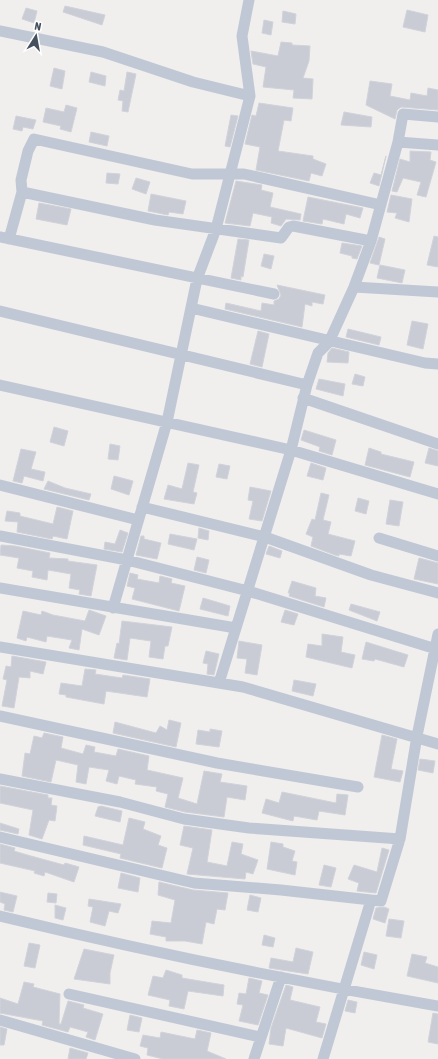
<svg xmlns="http://www.w3.org/2000/svg" width="438" height="1059" font-family="'Asap Condensed',sans-serif">
	<rect width="100%" height="100%" fill="#f1eeee"/>
	<path fill="#c9ccd4" stroke="#d1d3da" d="M65,6L105,15L102,25L63,12Z
		M26,8L37,11L34,23L22,19Z
		M407,10L428,15L425,32L403,27Z
		M283,11L296,14L295,24L282,22Z
		M264,20L273,22L271,35L262,33Z
		M281,42L292,43V45L310,46L309,61L303,78L313,79L312,99L293,98L294,90L263,87L266,67L253,64L251,51L278,56Z
		M54,68L65,71L62,89L50,86Z
		M91,72L106,76L105,86L89,82Z
		M127,72L136,74L128,112L122,111L123,101L118,100L120,90L124,91Z
		M370,81L392,84L390,96L410,100L411,93L427,96L428,88L438,90V110L401,107L397,110L395,119L366,105Z
		M259,103L293,108L291,121L284,120L278,151L313,156V159L326,164L322,176L311,173L309,181L256,170L260,147L245,144L252,115L256,116Z
		M66,105L77,108L71,132L60,129L61,126L43,122L46,108L64,112Z
		M344,112L372,117L371,127L341,125Z
		M231,115L238,116L230,147L225,146Z
		M16,116L36,120L33,129L23,127L22,131L13,129Z
		M91,132L109,136L107,146L89,142Z
		M410,151L431,152L430,160L436,162L426,197L417,195L421,182L403,178L397,192L392,191L400,159L410,162Z
		M386,156L379,186L370,183L374,173L381,175Z
		M107,173L120,174L118,184L106,183Z
		M136,178L150,182L146,194L132,189Z
		M236,181L262,185L261,190L273,193L270,207L301,214L300,220L286,219L281,226L271,223L272,217L253,213L250,226L225,223Z
		M151,194L186,201L183,214L169,212L168,215L148,211Z
		M391,195L412,199L409,222L395,218L397,213L387,212Z
		M308,197L363,208L360,218L346,214L344,224L323,219L322,224L303,221Z
		M39,203L71,209L67,225L36,219Z
		M434,236L438,237V267L427,265Z
		M379,237L385,239L379,265L370,263Z
		M238,239L249,240L243,277L241,276V280L231,278Z
		M342,243L362,246L357,259L352,258V256L340,253Z
		M264,254L274,256L271,269L261,266Z
		M380,265L405,270L402,283L377,278Z
		M277,285L325,295L323,304L312,302V306L305,304L302,327L225,309L226,303L261,311L262,303L274,305V301L279,299L281,295Z
		M412,321L428,324L423,349L407,345Z
		M348,329L381,337L379,345L346,337Z
		M258,331L269,334L262,367L250,364Z
		M332,348L349,352L348,363L327,362L328,353Z
		M355,374L365,377L363,386L352,384Z
		M319,379L345,384L343,396L316,389Z
		M54,427L68,431L64,446L50,442Z
		M304,430L336,440L332,455L319,451L320,447L301,440Z
		M110,444L120,446L118,460L108,459Z
		M369,448L381,452V454L414,462L410,477L365,465Z
		M429,448L438,451V466L425,463Z
		M21,449L36,452L31,469L45,472L43,481L24,476L22,483L13,481Z
		M188,463L199,465L193,492L197,493L194,504L164,499L168,485L182,489Z
		M311,463L326,468L323,480L307,476Z
		M219,464L230,466L227,479L216,477Z
		M114,476L133,481L129,495L111,489Z
		M48,481L65,488L91,494L89,500L44,489Z
		M250,487L271,491L262,521L249,519L253,501L248,500Z
		M321,493L329,495L323,520L331,522L328,534L355,541L351,556L339,554V556L335,555L311,546L313,537L306,534L312,519L315,520Z
		M358,498L369,501L366,514L355,511Z
		M390,500L403,502L399,526L386,524Z
		M57,507L73,511L67,539L53,536L52,539L17,532L18,522L5,521L7,511L20,513V516L53,524Z
		M199,528L209,531L208,540L198,538Z
		M120,530L128,533L122,552L104,549L105,542L115,544Z
		M170,534L197,539L194,550L168,544Z
		M141,536H144V539L161,543L157,559L136,555Z
		M1,545L15,546L50,553L49,558L68,559V561L97,565L91,596L79,594L80,590L69,588L71,574L48,570L47,580L32,577L33,571L17,568L19,558L0,555Z
		M269,546L282,551L280,558L266,554Z
		M197,557L209,560L206,573L194,570Z
		M419,558L438,563V584L414,579Z
		M130,573L138,575L137,579L159,583L160,576L172,579L171,583L185,586L179,611L132,599L135,588L127,586Z
		M292,581L316,588L315,596L326,598L324,607L289,596L290,593H288Z
		M203,598L230,606L228,616L200,609Z
		M351,604L380,612L377,621L349,610Z
		M89,610L106,616L99,635L82,629L79,650L69,648L72,640L47,636L46,642L27,637L26,641L17,638L23,611L41,615L42,611L53,615L85,621Z
		M285,610L298,614L294,625L281,622Z
		M122,621L172,627L168,646H165L163,659L149,657L151,641L130,638L127,660L114,658L117,643L119,644Z
		M322,634L343,637L341,652L355,655L352,668L306,657L308,644L322,646Z
		M239,641L262,645L257,675L245,673L247,659L237,658Z
		M366,642L408,655L404,667L375,659L374,661L362,659Z
		M206,651L219,654L214,675L207,674L208,664L203,663Z
		M12,656L46,662L43,674L30,671V678L19,677L14,708L2,706L7,680L3,679L6,666L11,667Z
		M85,669L96,670L95,674L122,678L123,675L150,679L147,697L106,691L104,704L66,697V695L59,694L61,683L82,686Z
		M294,680L316,684L313,696L292,691Z
		M169,720L181,723L176,747L113,733L115,722L156,733L160,726L167,730Z
		M210,729L222,731L219,747L196,744L198,730L210,732Z
		M44,733L63,737L61,748L83,754L86,745L95,747L94,752L116,756L118,749L149,756L147,770L183,778L178,798L197,804L204,771L222,774L220,782L247,786L245,800L227,797L224,817L185,812L165,807L168,794L156,791L157,787L135,784L136,780L119,776L117,784L106,781L109,770L89,767L86,784L76,782L78,765L56,760L51,782L22,776L25,753L30,754L34,736L42,738Z
		M382,735L397,739L391,769L403,771L400,782L374,777Z
		M420,759L435,761L433,773L418,770Z
		M0,786L48,795V798H52L51,805L57,806L55,821L49,820L42,839L29,835L33,810L0,803Z
		M282,792L336,803L337,794L348,795L345,815L319,811L317,820L294,816L293,821L262,813L266,799L279,803Z
		M101,806L122,811L120,822L95,816L98,807Z
		M129,818L145,822L143,829L161,836L158,845L167,848L162,868L120,858L121,854L83,845L84,836L123,845Z
		M0,823L19,829L18,834L0,830Z
		M184,826L212,830L207,862L227,866L232,842L243,844L241,854L258,860L253,874L246,872L245,879L187,874L193,848L180,845Z
		M271,842L283,844V847L295,851L292,861L297,862L295,875L267,869Z
		M0,844L15,848L14,851L31,856L64,865L65,863L79,867L74,882L45,872L44,876L34,873L35,871L0,863Z
		M382,848L389,850L376,893L357,891L359,883L348,879L354,865L377,872Z
		M324,865L336,868L331,887L319,885Z
		M121,873L140,878L138,892L118,888Z
		M159,882L193,890L228,893L225,910L217,909L214,924L206,922L202,944L185,941H166V937L150,934L152,921L171,923L175,900L158,895Z
		M0,892L17,896L13,912L4,910L5,904L0,902Z
		M48,893L57,894L56,903L47,902Z
		M250,895L261,898L258,912L247,910Z
		M89,899L121,904L118,913L109,911L105,926L90,922L93,907L88,906Z
		M55,905L66,908L63,920L55,918Z
		M384,907L389,909L385,923L373,919L376,908Z
		M389,919L404,921L401,938L386,936Z
		M264,935L275,938L273,947L262,945Z
		M29,943L40,945L35,968L24,966Z
		M296,948L313,952L308,974L269,968L271,958L293,962Z
		M84,949L114,955L110,973V984L74,979Z
		M364,952L377,955L374,969L361,965Z
		M412,954L427,957L425,963L438,967V983L407,976Z
		M166,970L182,975V978L224,985L223,996L188,991L184,1009L169,1006L170,1000L148,995L153,976L163,978Z
		M249,978L262,981L259,993L268,995L258,1025L239,1021L243,1005L237,1004L239,993L246,994Z
		M24,982L34,984L33,987L60,994L59,1024H61L68,1001L84,1005L83,1008L103,1014L95,1040L86,1037L88,1032L70,1027L68,1032L42,1025L43,1021L0,1013V998L18,1004Z
		M286,985L293,987L290,1000L320,1007L316,1022L326,1024L322,1038L286,1028L283,1046L269,1044L271,1028Z
		M348,1000L357,1002L355,1013L345,1011Z
		M433,1013L438,1014V1044L428,1042Z
		M130,1015L142,1018L139,1032L127,1030Z
		M0,1027L7,1029L4,1045H0Z
		M197,1030L211,1033L207,1051L226,1059H163L147,1055L148,1048L140,1046L143,1035L160,1038L161,1032L195,1039Z
		M70,1048L88,1053L86,1059H68Z"/>
	<g fill="none" stroke-linecap="round" stroke-linejoin="round">
		<path stroke="#c0c8d5" stroke-width="11" d="M0,31L103,52L193,82L250,96
			M398,142L438,145
			M22,192L155,220L281,238L289,227L293,226L371,241
			M0,237L274,294
			M9,239L22,192L21,180L28,151L34,139L192,174H244L381,205
			M354,287L438,292
			M191,308L425,363L438,364
			M0,311L307,385
			M0,385L291,450L438,494
			M303,398L438,444
			M0,485L138,520
			M142,507L265,537L371,575L438,593
			M0,536L127,560L248,591L436,649
			M379,538L438,556
			M0,588L236,628
			M113,608L167,422L197,279L216,229L250,96L242,36L249,0
			M0,647L243,687L438,744
			M219,683L291,450L307,385L318,353L329,342L354,287L371,241L398,142L403,114L438,117
			M0,716L217,763L358,787
			M0,779L120,802L184,819L249,828L400,839
			M0,837L194,883L281,890L371,900
			M0,916C145,951 291,981 438,1006
			M69,994L260,1037
			M0,1020L135,1059
			M254,1059L281,977
			M323,1059L371,900L381,901L400,839L417,736L438,634"/>
	</g>
	<g transform="translate(36 36) rotate(11)" stroke="#ffffff" stroke-width="3" paint-order="stroke">
	<path d="M0-3L7 15L0 10L-7 15Z" fill="#454f5d"/>
	<text y="-6" font-size="11" font-weight="bold" text-anchor="middle" fill="#454f5d">N</text>
	</g>
</svg>
